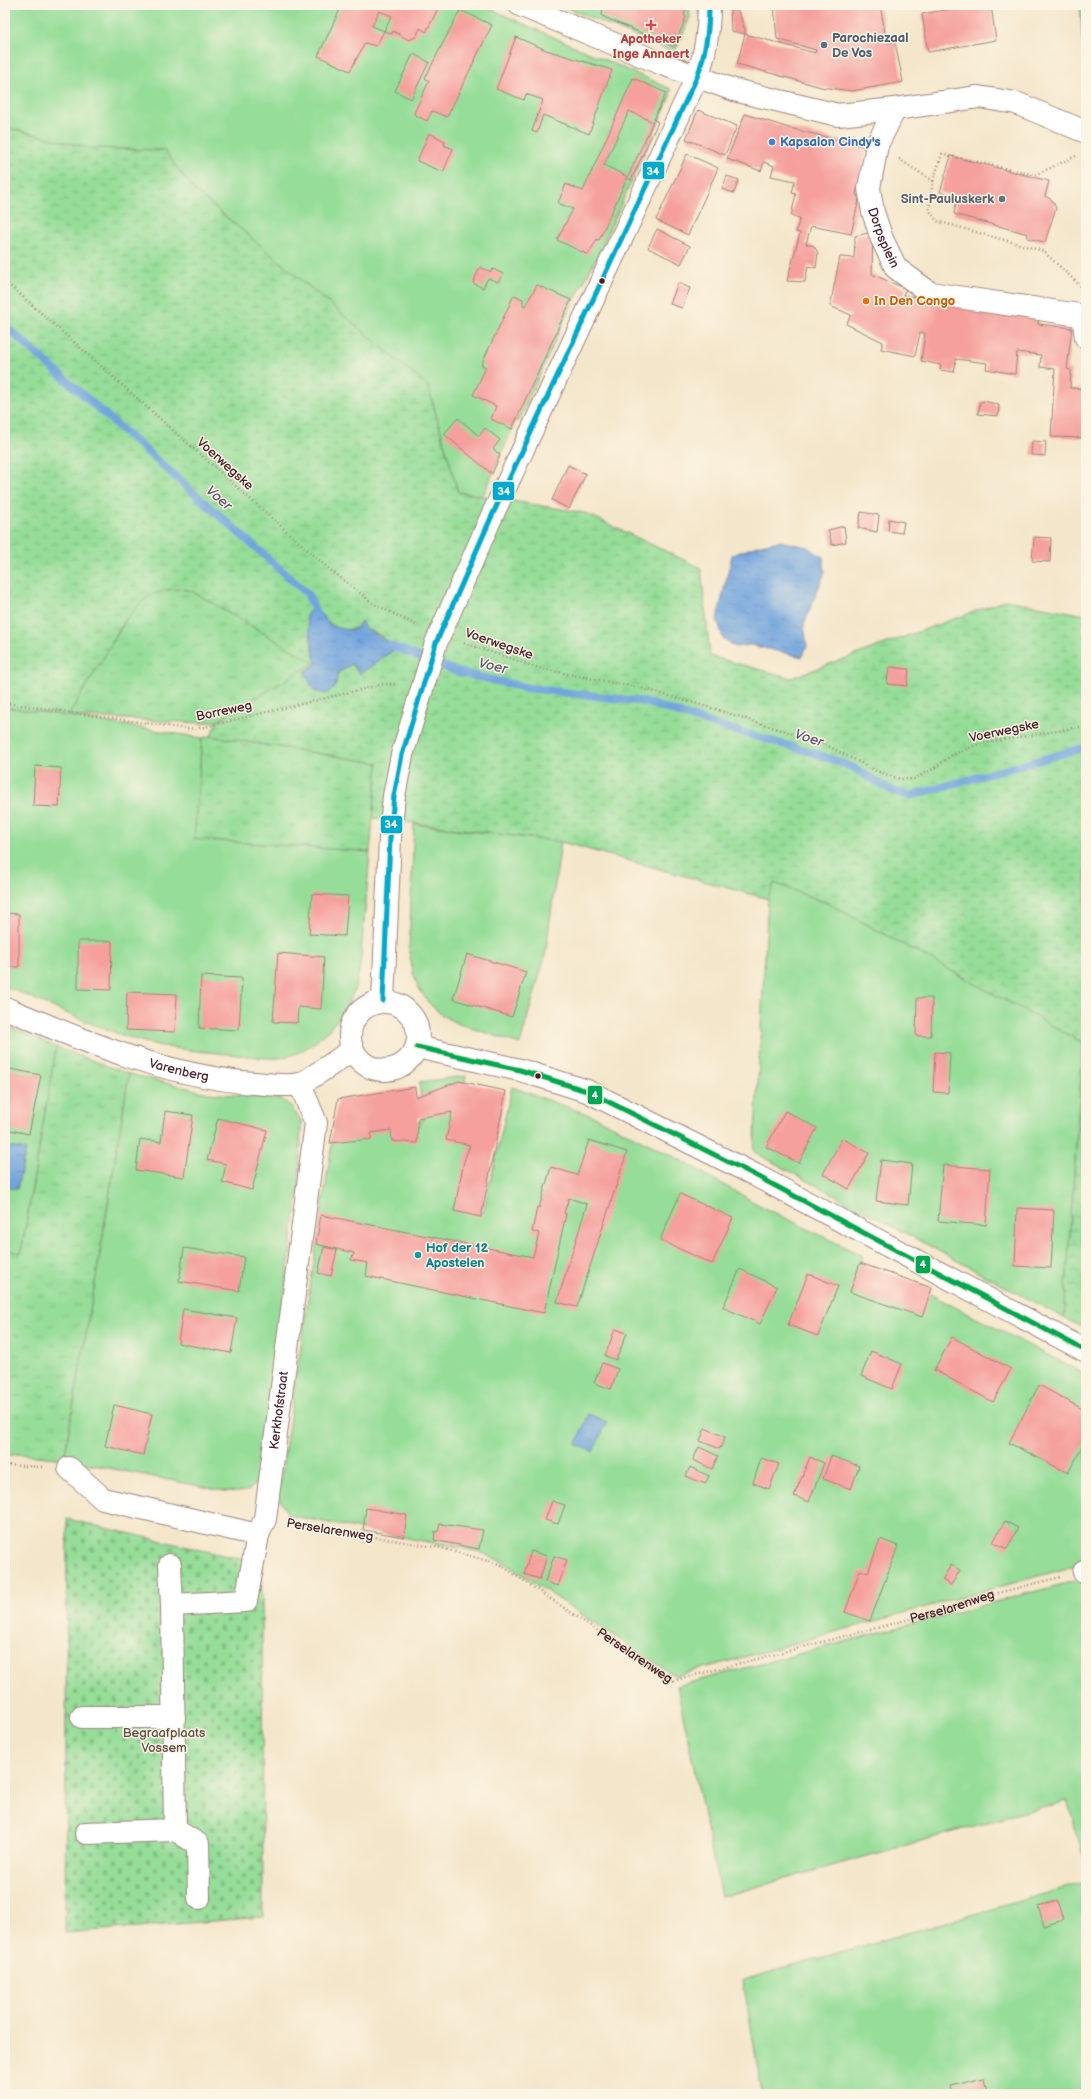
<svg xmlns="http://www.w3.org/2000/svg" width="1091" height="2099" font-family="'Balsamiq Sans',sans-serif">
	<defs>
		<pattern id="grass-tufts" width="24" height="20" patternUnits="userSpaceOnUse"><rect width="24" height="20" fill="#95dd98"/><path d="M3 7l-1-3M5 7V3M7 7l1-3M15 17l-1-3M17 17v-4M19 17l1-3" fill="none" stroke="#82bd83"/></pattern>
		<pattern id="wetland-marsh" width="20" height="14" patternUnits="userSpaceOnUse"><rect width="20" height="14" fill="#95dd98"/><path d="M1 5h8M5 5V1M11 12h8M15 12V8" fill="none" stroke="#82bd83"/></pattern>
		<pattern id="cemetery-stones" width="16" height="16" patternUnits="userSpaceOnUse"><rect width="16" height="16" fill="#95dd98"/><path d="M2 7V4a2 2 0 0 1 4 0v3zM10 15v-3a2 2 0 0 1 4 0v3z" fill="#82bd83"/></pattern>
		<pattern id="water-ripples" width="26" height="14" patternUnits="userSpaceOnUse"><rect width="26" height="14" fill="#71a4dd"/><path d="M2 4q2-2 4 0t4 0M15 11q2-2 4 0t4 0" fill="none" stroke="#5f85b3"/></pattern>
	</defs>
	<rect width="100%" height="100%" fill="#fcf5e5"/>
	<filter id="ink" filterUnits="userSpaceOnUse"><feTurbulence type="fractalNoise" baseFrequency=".025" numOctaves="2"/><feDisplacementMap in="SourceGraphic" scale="8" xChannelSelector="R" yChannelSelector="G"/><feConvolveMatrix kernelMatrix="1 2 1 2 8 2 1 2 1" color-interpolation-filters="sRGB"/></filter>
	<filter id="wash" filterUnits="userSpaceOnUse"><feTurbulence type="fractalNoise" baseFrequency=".012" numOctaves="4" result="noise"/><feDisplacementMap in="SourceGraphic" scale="16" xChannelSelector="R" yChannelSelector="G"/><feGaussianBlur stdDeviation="0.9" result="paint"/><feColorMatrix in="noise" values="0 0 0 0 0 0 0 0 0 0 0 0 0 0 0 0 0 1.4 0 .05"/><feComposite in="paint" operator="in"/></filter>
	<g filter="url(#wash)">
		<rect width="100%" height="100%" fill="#f4e6ca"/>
		<path fill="url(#grass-tufts)" stroke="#707e62" d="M169,589H181L192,591L315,663L217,721L203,723L68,716L127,618L141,602L154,593Z
			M211,736L378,763L370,852L194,839L202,738Z
			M56,1047L129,1074L97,1272L64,1459L19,1454L5,1456V1250L21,1253Z"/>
		<path fill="url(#wetland-marsh)" stroke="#707e62" fill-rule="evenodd" d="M5,127L90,148L164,150L193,189L428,386L458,492L585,513L701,568L710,656L791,678L1006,600L1086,615V1329L1064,1318L1083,1043L829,904L774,883L768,899L561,842L373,818L378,763L211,736L217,721L314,663L192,591C174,587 154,590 141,603C126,616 117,633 108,650C95,672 81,694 68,716L5,707ZM326,620L339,630L365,628L382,636L360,674L352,664L338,673L335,687L305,672L316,664Z"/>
		<path fill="url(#cemetery-stones)" stroke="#707e62" d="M67,1519L262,1564L263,1917L65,1933Z"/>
		<path fill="#95dd98" stroke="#707e62" d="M5,5H481L671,89L670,97L597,257L566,316L519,421L516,420L483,496L458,492L428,386L193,189L164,150L90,148L5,127Z
			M561,5H689L690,17L675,53Z
			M1080,5H1086V88Z
			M5,707L68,716L202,738L194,839L370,852C368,878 366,904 363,930C361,953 361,979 350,1000C337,1024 315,1048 289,1056C273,1061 254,1056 238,1055C208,1052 178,1050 148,1043C102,1031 49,1005 5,986Z
			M414,824L561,842L545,956L520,1044L456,1023L442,1015L428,1002L418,987L413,973L409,951Z
			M774,883L829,904L1083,1043L1064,1318L754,1152L768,899Z
			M5,1025L56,1047L21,1253L5,1250Z
			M129,1074L208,1093L282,1099L293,1109L301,1121L299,1186L260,1476C250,1495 243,1492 224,1491L64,1459L97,1272Z
			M466,1076L452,1138L472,1143L458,1208L483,1213L512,1087L595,1117L675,1157L759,1205L863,1256L851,1292L886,1304L930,1294L1086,1375V1563L675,1676L527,1578L501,1561L480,1552L288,1515L278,1496L333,1137L377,1128L423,1121L419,1082Z
			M1086,1578V1865L1067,1800L721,1897L677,1686Z
			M1086,1882V2094H762L743,1980Z"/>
		<path fill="url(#water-ripples)" stroke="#5e6284" d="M779,541L808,547L823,557L825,572L804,624L807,646L802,657L751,645L735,647L723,638L717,619L732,555L757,546Z
			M314,606C328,623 332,630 355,630L361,621L365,628L398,647L360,674L352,664L338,673L335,687L326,694L314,691L305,672L316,664L306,615Z
			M7,1146L26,1150L17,1189L5,1187V1156Z
			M589,1414L607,1422L593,1452L576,1444Z"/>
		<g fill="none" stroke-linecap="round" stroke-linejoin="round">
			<path stroke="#71a4dd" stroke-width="8" d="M5,326L307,593L317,615
				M389,645L458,672L528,688L645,702L713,724L817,754L852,767L891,790L910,796L1086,747"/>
		</g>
		<g id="blocks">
			<path fill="#f5a09d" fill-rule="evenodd" d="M342,5H440L426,32L420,28L416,37L409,40L393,31L392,34L384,31L376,46L365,43L350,71L318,56ZM379,11L392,16L384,31L372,26Z
				M603,5H679L687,8L684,15L686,17L674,47L602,16Z
				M774,5H880L887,43L895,42L903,82L852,91L821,87L737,64L745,34L815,53L816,50L777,39Z
				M974,5H991L996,40L928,52L922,14Z
				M730,8H737L745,30V34L731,31Z
				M460,10L492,25L447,117L432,111L427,121L415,115L414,113L429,81L425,78Z
				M516,37L546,50L612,70L589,134L543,115L537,133L532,131L543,100L526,94L524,100L496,89Z
				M413,54L429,62L411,99L395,91Z
				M633,78L666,93L654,120L658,122L631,180L627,178L599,240L597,239L588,255L557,240L573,209L558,203L566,184L583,191ZM629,111L653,122L628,177L604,165Z
				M698,110L737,126L725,155L686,139Z
				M745,114L789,128L862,146L866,152L856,194L859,199L851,234L811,226L806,244L814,246L818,253L816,268L808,266L805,282L787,281L800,233L796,232L800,218L791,216L796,194L792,193L795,181L771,176L774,166L764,162L761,171L727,159Z
				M429,133L445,141L444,145L453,149L443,172L417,161Z
				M687,154L718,168L688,235L656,220Z
				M951,156L1049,181L1045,196L1052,200L1056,208L1045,242L1027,238L1028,234L954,214L956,204L953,201L954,196L940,192Z
				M727,176L739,180L734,193L722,189Z
				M657,229L690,246L681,264L648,248Z
				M873,232L872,274L906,289L903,295L1039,319L1038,324L1072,328L1067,369L1071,370L1070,388L1086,389V438L1051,437L1055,369L1040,367L1041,355L1017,352L1015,374L986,369L987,363L956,359L954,372L940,370L941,365L921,361L925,333H920L915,356L881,349L883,342L846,324L851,315L830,306L840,257L854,258L855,236Z
				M480,267L491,272L493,269L503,274L498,282L488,278L483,288L473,283Z
				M678,283L690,288L682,308L670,304Z
				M537,285L571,300L512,429L491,419L496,406L473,395L486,367L481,365L514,295L523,299V305L525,306Z
				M984,401L999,405L998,416L978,414L980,402Z
				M458,418L479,436L485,428L500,440L493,449L500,455L492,474L444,434Z
				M1032,441L1046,442L1045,456L1031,455Z
				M568,465L586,474L569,509L552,500Z
				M861,512L879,515L877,532L858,528Z
				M889,519L904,522L902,533L888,531Z
				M844,526L846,542L832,545L828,530Z
				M1034,537L1051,538L1050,562L1032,561Z
				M889,667L909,669L907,686L887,684Z
				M35,766L61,768L59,807L33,806Z
				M312,894L348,896L345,936L309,934Z
				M5,913L19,914V967H5Z
				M78,941H112L111,990L78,989Z
				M278,953L324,957L321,1009L298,1007L297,1023L273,1022Z
				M467,954L526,972L512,1017L453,999Z
				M201,976L242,978L239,1030L199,1028Z
				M127,992L177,994L175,1032L126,1030Z
				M917,998H932L931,1036H916Z
				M935,1052L950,1053L948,1093L933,1092Z
				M5,1068L41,1075L29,1134L5,1129Z
				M459,1081L506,1091L481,1217L454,1211L464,1161L470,1145L446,1140L452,1112L418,1118L417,1143L392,1141L391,1130L371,1133V1139L330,1143L338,1099L415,1087L416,1097Z
				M165,1111L193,1115L184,1177L136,1170L140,1139L161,1142Z
				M785,1111L817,1128L799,1163L766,1147Z
				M218,1118L267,1130L252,1190L222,1182L226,1164L207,1160Z
				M842,1138L869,1153L849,1189L823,1174Z
				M589,1140L627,1152L577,1307L557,1302L587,1204L569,1198L564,1213L566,1214L544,1313L366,1276L368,1263L351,1260L354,1253L316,1244L321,1215L533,1257L539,1233L532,1232L537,1207L539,1208L551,1167L577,1175Z
				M881,1160L912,1164L908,1205L876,1201Z
				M943,1165L990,1169L986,1225L938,1221Z
				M680,1194L733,1218L712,1264L660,1240Z
				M1017,1208L1054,1210L1051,1268L1015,1266Z
				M324,1247L337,1250L331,1276L318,1273Z
				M184,1248L244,1257L239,1291L179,1281Z
				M860,1263L932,1288L922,1317L850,1292Z
				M740,1269L777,1287L760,1324L723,1307Z
				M808,1274L838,1286L818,1336L788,1325Z
				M183,1309L237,1318L231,1353L178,1343Z
				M615,1329L627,1333L616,1360L605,1356Z
				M952,1337L1011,1369L993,1402L934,1370Z
				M871,1351L902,1364L892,1389L861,1376Z
				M602,1363L618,1369L611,1389L594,1383Z
				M1039,1385L1086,1411V1440L1068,1473L1009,1443Z
				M114,1405L152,1414L143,1455L105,1446Z
				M705,1428L725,1437L720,1449L700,1441Z
				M699,1447L718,1456L712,1469L693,1460Z
				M831,1456L859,1466L851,1489L823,1479Z
				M810,1457L824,1463L809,1502L794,1496Z
				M761,1458L779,1464L769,1489L753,1483Z
				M690,1467L709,1476L705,1484L686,1476Z
				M552,1501L565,1505L558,1524L545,1520Z
				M366,1508L407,1515L404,1537L363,1530Z
				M1005,1521L1018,1528L1007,1549L993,1542Z
				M440,1524L483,1530L479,1549L434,1540L435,1531L438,1532Z
				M880,1539L898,1546L870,1621L845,1612L860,1570L868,1573Z
				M531,1551L547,1556L540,1579L524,1574Z
				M554,1556L567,1560L558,1586L545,1582Z
				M951,1565L960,1570L951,1585L942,1580Z
				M1057,1900L1063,1920L1044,1926L1038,1906Z
				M984,2078L987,2092L978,2094H952L950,2086Z"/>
		</g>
	</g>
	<g filter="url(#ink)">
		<use href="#blocks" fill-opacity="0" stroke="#9f827a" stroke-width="1"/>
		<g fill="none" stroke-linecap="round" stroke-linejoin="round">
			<defs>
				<g id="minor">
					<path d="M520,5L665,65L734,90L838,115L895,109L978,97L1016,103L1086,132"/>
					<path id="s2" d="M895,109L877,145L869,188L873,212L882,239L896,268L930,293L1086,316"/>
					<path d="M1083,316L1086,338"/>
					<path d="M383,1001L390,838L394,796L402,755L436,643L490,520L697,77C706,53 709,30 709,5"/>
					<circle cx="384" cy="1036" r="34"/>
					<path id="s3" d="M5,1008C86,1042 165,1076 254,1083C267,1084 286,1087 299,1084C309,1081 342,1056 353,1050"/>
					<path d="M417,1047L520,1070L587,1091L755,1175L1086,1351"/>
					<path id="s4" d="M69,1468L103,1499L258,1535L265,1519L316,1123L300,1084"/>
					<path d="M170,1565L172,1605"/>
					<path d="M1084,1572L1086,1571"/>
					<path d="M82,1717H174"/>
					<path d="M175,1830L198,1844L199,1898"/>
					<path d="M86,1833L175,1830L172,1605L246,1601L258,1535"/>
				</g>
			</defs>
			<use href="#minor" stroke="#9f827a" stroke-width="24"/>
			<g stroke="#9f827a" stroke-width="2.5" stroke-dasharray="1 3" stroke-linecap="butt">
				<path d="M899,159L933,181L929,210L937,221L1043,251L1085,290"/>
				<path d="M933,181L942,154L1035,175L1076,156"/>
				<path d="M5,281L328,568L374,604L416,625"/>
				<path d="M464,643L542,669L645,689L715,709L822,743L876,771L900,779H914L933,769L952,755L979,744L1086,726"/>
				<path d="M5,703L188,729L205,727L384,684H398"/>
				<path d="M5,1465L44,1467"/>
				<path id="s1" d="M289,1523L441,1548L499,1564L672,1681L949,1609L990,1595L1060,1577"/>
			</g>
			<use href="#minor" stroke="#fff" stroke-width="22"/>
			<defs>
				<path id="bus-1" d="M383,1001L390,838L394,796L402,755L436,643L490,520L697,77C706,53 709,30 709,5"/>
				<path id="bus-2" d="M417,1047L520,1070L587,1091L755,1175L1086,1351"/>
			</defs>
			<use href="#bus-1" stroke="#fcf5e5" stroke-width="8"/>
			<use href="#bus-2" stroke="#fcf5e5" stroke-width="8"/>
			<use href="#bus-1" stroke="#00a9ce" stroke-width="5"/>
			<use href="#bus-2" stroke="#00a651" stroke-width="5"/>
		</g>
	</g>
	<path fill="#e0444e" stroke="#fcf5e5" stroke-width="1.5" d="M649 19h4v4h4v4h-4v4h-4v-4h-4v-4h4z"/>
	<circle fill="#5c6f8a" stroke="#fcf5e5" stroke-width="1.5" cx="824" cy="45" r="4"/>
	<circle fill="#3f7fe0" stroke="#fcf5e5" stroke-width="1.5" cx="772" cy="142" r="4"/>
	<circle fill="#6b7280" stroke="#fcf5e5" stroke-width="1.5" cx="1002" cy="199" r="4"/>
	<g fill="#4a1f2b" stroke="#fcf5e5" stroke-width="1.5">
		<circle cx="602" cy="281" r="3.5"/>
		<circle cx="538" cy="1076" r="3.5"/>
	</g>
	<circle fill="#e8710a" stroke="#fcf5e5" stroke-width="1.5" cx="866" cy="301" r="4"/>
	<circle fill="#0f9aa8" stroke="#fcf5e5" stroke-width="1.5" cx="418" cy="1255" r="4"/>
	<g text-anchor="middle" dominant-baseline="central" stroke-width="3" stroke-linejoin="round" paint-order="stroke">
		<g font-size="13" font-weight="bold" fill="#4e5e75" stroke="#fcf5e5" text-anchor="start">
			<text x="832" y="38">Parochiezaal<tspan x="832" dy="15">De Vos</tspan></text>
		</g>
		<g font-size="13" font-weight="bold" fill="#be3a42" stroke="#fcf5e5">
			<text x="651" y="39">Apotheker<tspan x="651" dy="15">Inge Annaert</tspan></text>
		</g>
		<g font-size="13" font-weight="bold" fill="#366cbe" stroke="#fcf5e5" text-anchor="start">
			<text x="780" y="142">Kapsalon Cindy's</text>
		</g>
		<g font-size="13" font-weight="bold" fill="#5b616d" stroke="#fcf5e5" text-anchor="end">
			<text x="994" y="199">Sint-Pauluskerk</text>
		</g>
		<g font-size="13" fill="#4a1f2b" stroke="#fcf5e5">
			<text stroke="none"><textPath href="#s2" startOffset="136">Dorpsplein</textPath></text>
			<text transform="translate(225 464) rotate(42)">Voerwegske</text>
			<text transform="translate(499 644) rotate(19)">Voerwegske</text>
			<text transform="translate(224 711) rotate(-12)">Borreweg</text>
			<text transform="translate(1004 731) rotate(-12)">Voerwegske</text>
			<text stroke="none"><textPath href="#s3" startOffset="185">Varenberg</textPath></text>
			<text stroke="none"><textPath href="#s4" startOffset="332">Kerkhofstraat</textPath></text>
			<text transform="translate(330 1530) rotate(9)">Perselarenweg</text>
			<text stroke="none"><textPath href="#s1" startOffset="713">Perselarenweg</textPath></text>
			<text stroke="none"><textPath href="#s1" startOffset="378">Perselarenweg</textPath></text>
		</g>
		<g font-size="13" font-weight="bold" fill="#c56008" stroke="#fcf5e5" text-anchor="start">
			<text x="874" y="301">In Den Congo</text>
		</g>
		<g font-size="13" font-weight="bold" fill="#0d838f" stroke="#fcf5e5" text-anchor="start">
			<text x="426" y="1248">Hof der 12<tspan x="426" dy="15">Apostelen</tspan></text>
		</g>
		<g font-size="13" fill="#5d4e46" stroke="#fcf5e5">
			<text x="164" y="1733">Begraafplaats<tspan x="164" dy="15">Vossem</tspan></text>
		</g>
		<g font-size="14" font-style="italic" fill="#5a5472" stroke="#fcf5e5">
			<text transform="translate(219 498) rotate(41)">Voer</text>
			<text transform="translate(493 666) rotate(13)">Voer</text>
			<text transform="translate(809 738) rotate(18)">Voer</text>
		</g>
	</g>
	<g stroke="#fcf5e5" stroke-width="1.5">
		<rect x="642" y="161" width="23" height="19" rx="4" fill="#00a9ce"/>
		<rect x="492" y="481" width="23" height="20" rx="4" fill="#00a9ce"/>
		<rect x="380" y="815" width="23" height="19" rx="4" fill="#00a9ce"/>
		<rect x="587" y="1085" width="16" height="20" rx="4" fill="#00a651"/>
		<rect x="915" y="1255" width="16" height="19" rx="4" fill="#00a651"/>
	</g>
	<g font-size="11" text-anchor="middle" font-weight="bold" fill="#fff">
		<text x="653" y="175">34</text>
		<text x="504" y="495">34</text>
		<text x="391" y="828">34</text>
		<text x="595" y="1099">4</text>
		<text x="923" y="1268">4</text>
	</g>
	<rect width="1091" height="2099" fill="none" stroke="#fcf5e5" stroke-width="20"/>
</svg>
